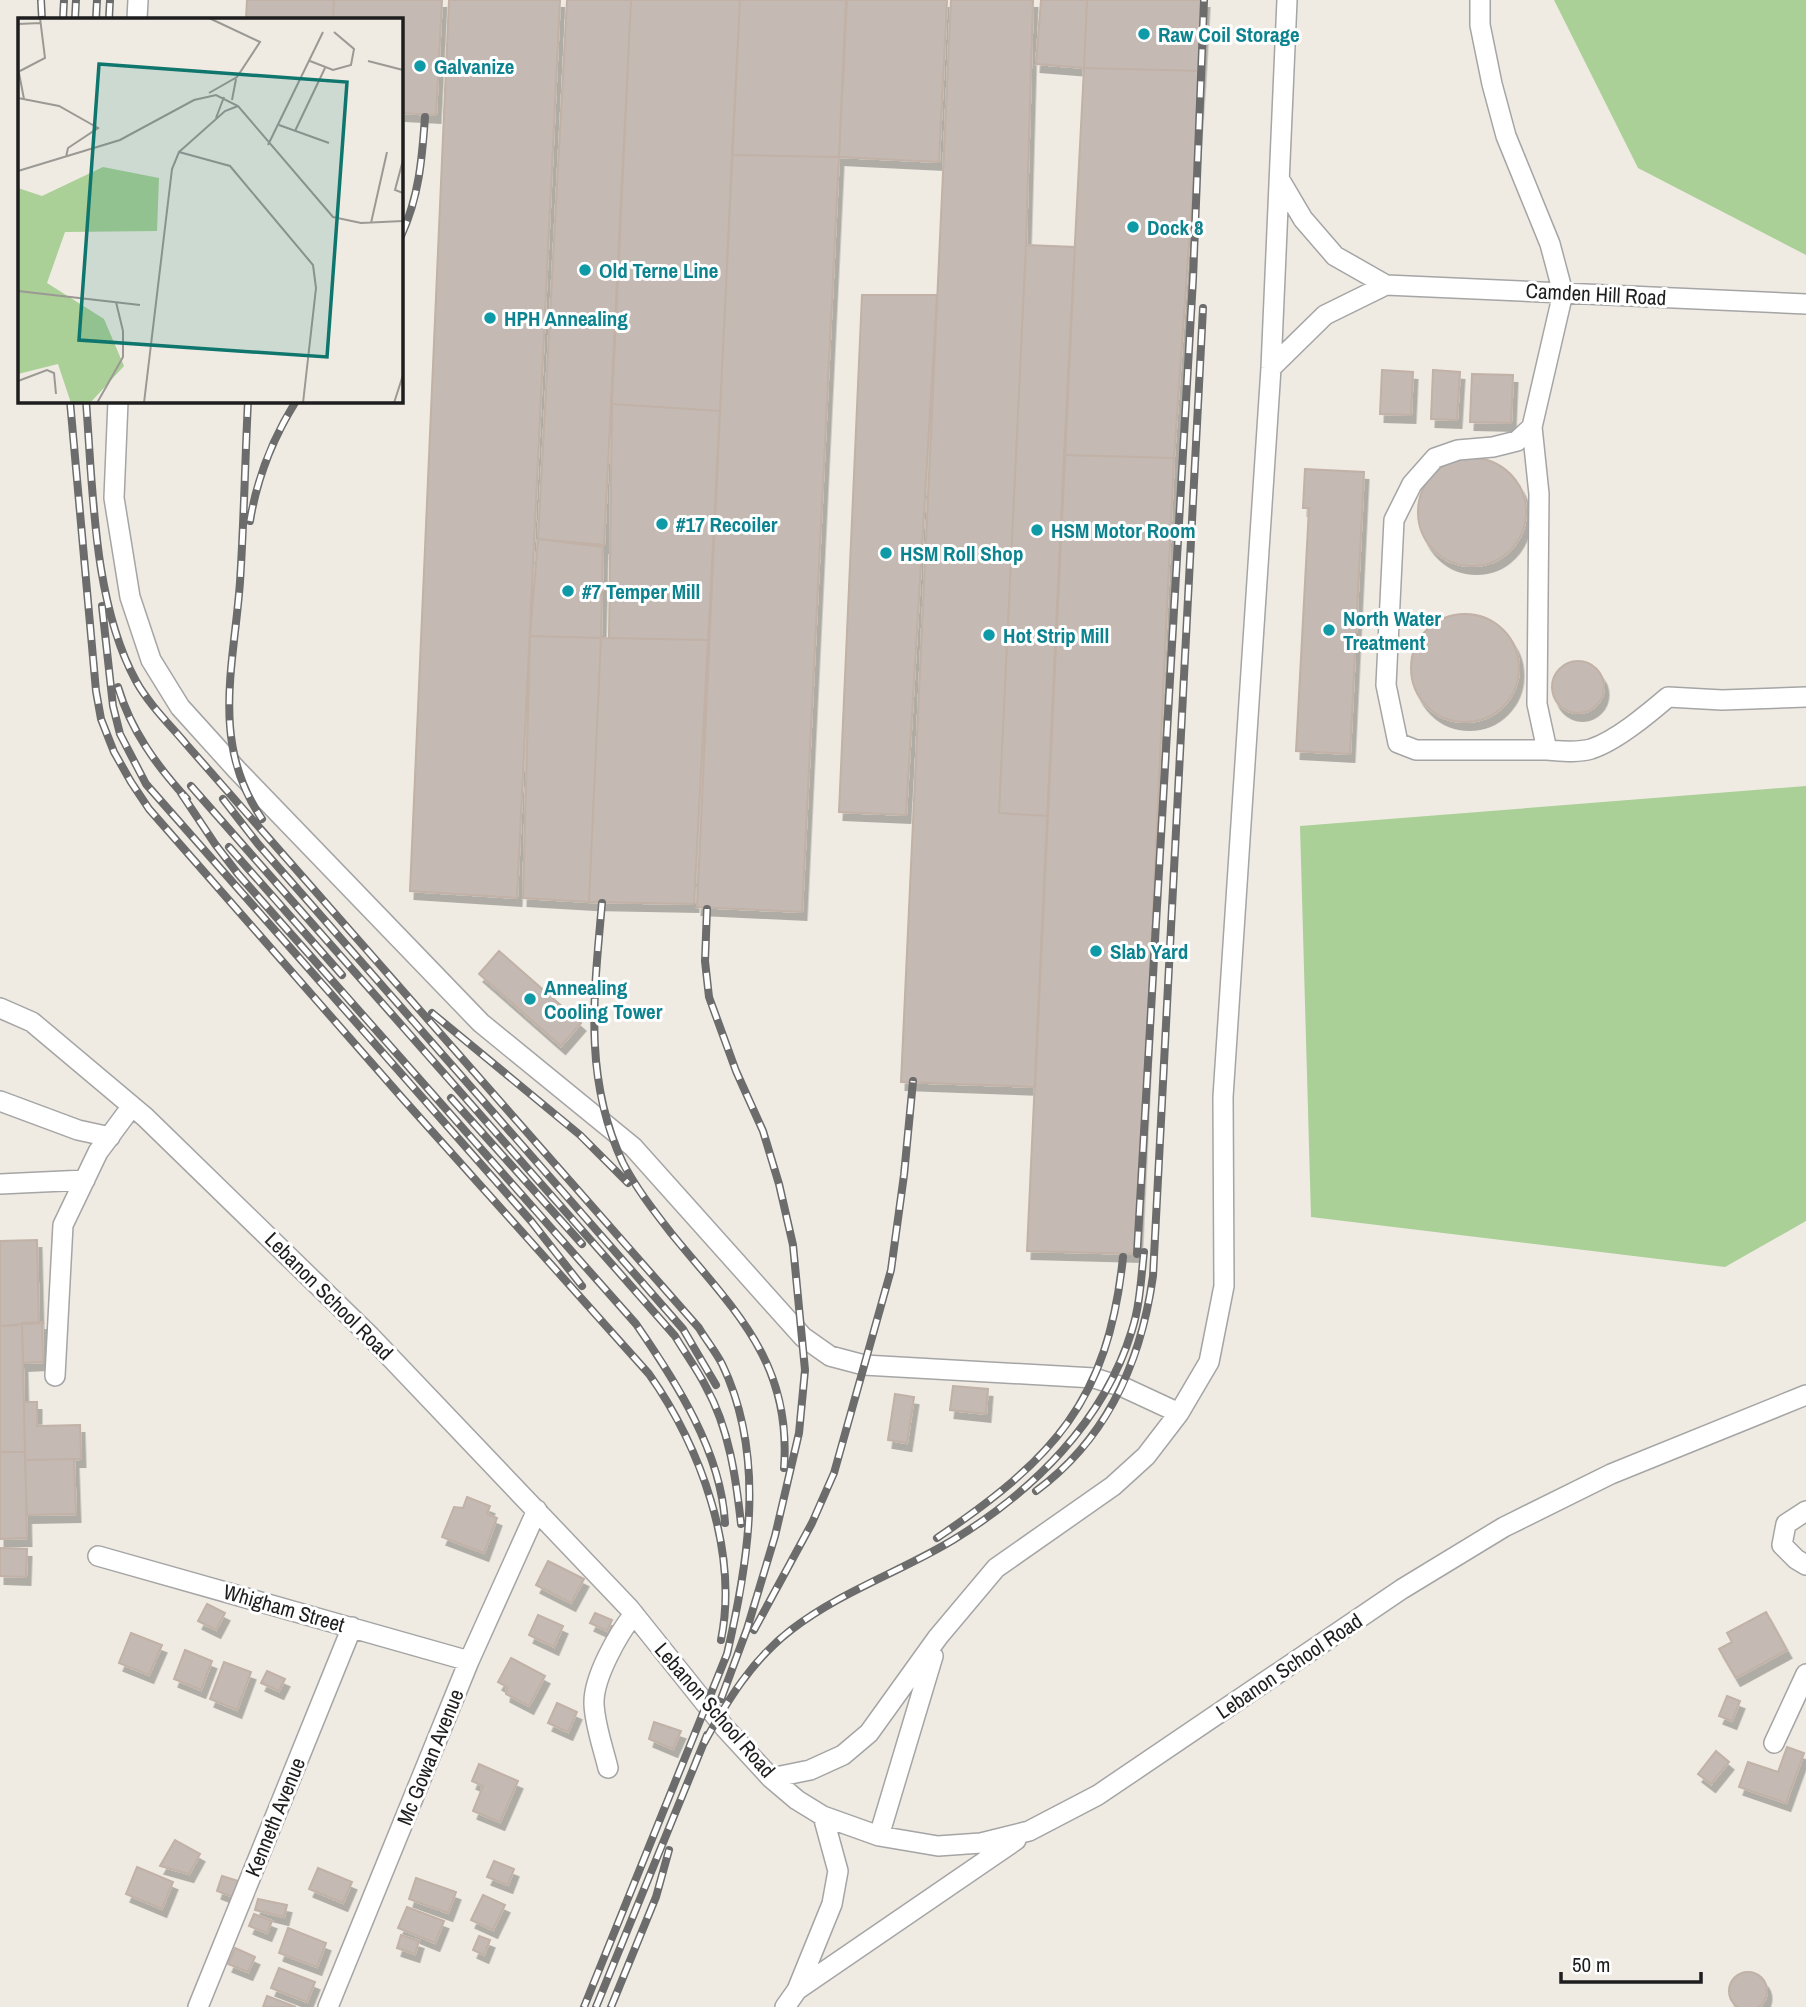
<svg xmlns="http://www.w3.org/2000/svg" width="1806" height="2007" font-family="'Archivo Narrow',sans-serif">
	<defs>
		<filter id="shadow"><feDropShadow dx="4.5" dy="8" stdDeviation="0" flood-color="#0004"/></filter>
	</defs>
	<rect width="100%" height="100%" fill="#efebe3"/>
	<path fill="#aacf97" d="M1554,0H1806V255L1638,168Z
		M1806,786V1221L1725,1267L1311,1217L1300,826Z"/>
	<path fill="#c4bab3" stroke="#c1b1a6" stroke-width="2" filter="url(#shadow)" d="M247,0H334L333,19H246Z
		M334,0H442L436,115L401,113V19H333Z
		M449,0H560L517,898L410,891Z
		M567,0H631L604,545L538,539Z
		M631,0H740L720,411L612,404Z
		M740,0H846L839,157L732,155Z
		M847,0H947L939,162L839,157Z
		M951,0H1033L1026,245L1075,247L1035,1087L901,1082Z
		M1041,0H1087L1084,68L1036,64Z
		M1087,0H1205L1201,71L1084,68Z
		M1084,68L1201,71L1174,458L1064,455Z
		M732,155L839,157L802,912L697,907Z
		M1026,245L1075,247L1048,816L999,813Z
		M862,295H937L906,815L839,812Z
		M1382,370L1413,372L1411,415L1380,414Z
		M1433,370L1460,372L1457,420L1431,419Z
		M1472,374L1513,375L1511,423L1470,422Z
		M612,404L720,411L708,640L609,638Z
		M1064,455L1174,458L1137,1254L1027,1251Z
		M1418 512a54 54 0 1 1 108 0a54 54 0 1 1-108 0Z
		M1305,469L1364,472L1350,754L1296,751L1309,508H1303Z
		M538,539L603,547L601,638L530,636Z
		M1411 668a54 54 0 1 1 108 0a54 54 0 1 1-108 0Z
		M530,636L601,638L589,902L523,898Z
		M601,638L708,640L694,904L589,902Z
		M1552 687a26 26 0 1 1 52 0a26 26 0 1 1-52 0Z
		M499,951L581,1023L561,1046L479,974Z
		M37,1240L39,1323L0,1326V1241Z
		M42,1322L43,1362L23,1363L22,1323Z
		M22,1325L25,1452H0V1326Z
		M953,1386L988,1389L986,1414L950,1410Z
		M895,1394L914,1397L907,1443L888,1440Z
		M24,1402H37V1426L80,1425L81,1459L25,1460Z
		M0,1452H25L27,1538L0,1539Z
		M74,1459L76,1514L27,1515L25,1460Z
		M467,1497L490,1506L487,1514L497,1518L484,1553L442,1537L454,1507L463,1508Z
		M0,1548L27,1549L26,1577L0,1576Z
		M548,1561L584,1579L571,1603L536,1585Z
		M207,1604L225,1613L216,1630L198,1621Z
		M1766,1612L1787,1650L1736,1678L1719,1649L1732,1642L1727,1633Z
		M595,1613L612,1620L607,1631L590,1623Z
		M538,1615L563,1626L554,1647L529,1635Z
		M131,1633L162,1645L149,1675L119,1663Z
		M185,1650L212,1661L201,1690L174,1679Z
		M511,1658L545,1676L529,1706L506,1694L507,1687L498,1682Z
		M224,1662L251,1672L237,1710L210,1699Z
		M267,1671L285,1679L279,1691L261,1683Z
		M1727,1696L1740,1701L1732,1721L1719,1716Z
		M557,1703L577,1712L568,1732L548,1723Z
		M654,1722L681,1731L673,1749L649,1739Z
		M1787,1747L1804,1753L1786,1803L1739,1787L1748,1762L1778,1772Z
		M1716,1751L1729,1762L1711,1784L1698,1774Z
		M479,1764L518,1781L500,1822L473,1811L483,1786L472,1781Z
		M175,1840L200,1854L189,1874L160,1866Z
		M494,1861L514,1869L508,1885L487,1877Z
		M137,1867L173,1882L162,1909L126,1894Z
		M318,1868L352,1882L343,1903L309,1889Z
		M222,1876L238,1881L233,1897L217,1891Z
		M416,1878L456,1892L448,1913L409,1899Z
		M483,1895L505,1905L493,1930L471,1920Z
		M258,1899L287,1905L284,1917L255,1910Z
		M407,1907L444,1921L435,1943L398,1928Z
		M254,1914L272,1921L267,1933L249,1926Z
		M288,1928L326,1943L317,1967L279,1953Z
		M401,1935L419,1941L415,1954L397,1948Z
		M479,1936L490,1940L484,1955L473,1950Z
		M235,1948L255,1957L248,1972L228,1964Z
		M279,1968L315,1982L307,2002L271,1988Z
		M1729 1991a19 19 0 1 1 38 0a19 19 0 1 1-38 0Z
		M267,1996L296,2007H263Z"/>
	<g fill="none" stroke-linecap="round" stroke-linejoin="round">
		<defs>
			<path id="minor" d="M1480,0V25L1492,84L1506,136L1550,244L1563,293L1532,427L1517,441L1493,447L1458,450L1435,458L1412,484L1394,520L1386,685L1398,743L1416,750H1547
				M137,19L138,0
				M1280,180L1303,219L1335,256L1386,285L1806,304
				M1271,368L1325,315L1386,285
				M118,401L114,498L130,597L151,660L180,707L237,770L481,1023L633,1147L803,1337L830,1356L864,1365L1094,1378L1123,1387L1179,1413L1209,1362L1224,1286L1223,1097L1271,368L1287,0
				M1532,427L1539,494L1537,704L1547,750C1562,751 1577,753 1591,749C1616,741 1648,714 1668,697L1722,700L1806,697
				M0,1008L32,1022L145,1117L370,1336L629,1608L725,1728L771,1778L797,1800L823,1816L879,1836L938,1846L981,1843L1029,1831L1098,1795L1402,1589L1504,1527L1611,1474L1806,1395
				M0,1101L78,1130L110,1137
				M0,1184L85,1180
				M55,1376L63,1225L98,1152L132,1106
				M1806,1511L1786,1524L1782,1545L1796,1559L1806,1565
				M98,1556L469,1661
				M1774,1743L1806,1674
				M608,1768C603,1747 595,1726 594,1704C593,1678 618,1634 634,1614
				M771,1778L810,1770L843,1755L869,1733L938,1637L996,1568L1113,1486L1146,1456L1179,1413
				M879,1836L933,1656
				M797,1990L832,1904L838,1871L823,1816
				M198,2007L352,1627
				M328,2007L469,1661L537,1510
				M785,2007L797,1990L1016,1840"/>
		</defs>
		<use href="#minor" stroke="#a5a5a5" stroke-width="22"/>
		<use href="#minor" stroke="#fff" stroke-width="19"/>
		<defs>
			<path id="rail" d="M41,0L42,19
				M63,19L64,0
				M75,19L76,0
				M96,19L97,0
				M109,19L110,0
				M401,236C419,197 422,159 425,117
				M70,401L96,691L101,719L114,752L131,782L149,809L404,1100L649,1374C700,1446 739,1551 721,1640
				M86,401C93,489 93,602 136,681C148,703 169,724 186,744L699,1328C706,1340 716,1352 722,1364C766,1455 749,1560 727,1654L584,2007
				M248,401C245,461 244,521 240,582C234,666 210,743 262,819
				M250,521C257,478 273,438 296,401
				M102,606L113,706L120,734L146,784L531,1221L582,1286
				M118,687C131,731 157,766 187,799
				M191,786L675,1336C685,1353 697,1369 706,1387C729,1428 736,1478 741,1524
				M181,793L215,844L238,874L636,1324C676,1382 721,1451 725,1523
				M223,799L258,844L683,1329L716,1385
				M229,847L342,975
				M602,903C594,994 583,1078 623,1163C636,1188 654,1211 671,1233C733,1309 792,1361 784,1468
				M707,909L705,961L709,997L736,1071L763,1131L779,1184L793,1245L805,1370L799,1433L775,1536L747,1629L721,1699
				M432,1013L580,1135L628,1183
				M451,1098L582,1244
				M1036,1491C1108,1438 1141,1362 1153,1276L1203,308
				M937,1538C1053,1459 1108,1402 1123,1257
				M754,1630L812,1523L834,1473L891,1270L904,1175L913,1081
				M704,1743C727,1701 752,1660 791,1630C840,1592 900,1572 953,1540C1032,1492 1104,1422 1132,1330C1140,1305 1141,1278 1144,1252L1137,1254L1193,279L1204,0
				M596,2007L707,1735
				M611,2007L656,1897L669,1850"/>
		</defs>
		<use href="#rail" stroke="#6c6c6c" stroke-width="8"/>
		<use href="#rail" stroke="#fff" stroke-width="5" stroke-dasharray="16" stroke-linecap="butt"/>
	</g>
	<g fill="#0f9aa8" stroke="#fff" stroke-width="2.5">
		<circle cx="1144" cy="34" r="7"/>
		<circle cx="420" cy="66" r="7"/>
		<circle cx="1133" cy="227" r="7"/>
		<circle cx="585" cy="270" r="7"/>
		<circle cx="490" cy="318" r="7"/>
		<circle cx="662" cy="524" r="7"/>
		<circle cx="1037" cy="530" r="7"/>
		<circle cx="886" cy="553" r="7"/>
		<circle cx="568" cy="591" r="7"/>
		<circle cx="1329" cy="630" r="7"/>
		<circle cx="989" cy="635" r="7"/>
		<circle cx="1096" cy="951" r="7"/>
		<circle cx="530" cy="999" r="7"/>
	</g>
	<g text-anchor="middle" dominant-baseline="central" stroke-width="6" stroke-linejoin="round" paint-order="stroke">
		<g font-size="21" font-weight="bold" fill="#0d838f" stroke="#fff" text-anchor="start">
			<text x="1158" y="34">Raw Coil Storage</text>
			<text x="434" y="66">Galvanize</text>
			<text x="1147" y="227">Dock 8</text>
			<text x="599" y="270">Old Terne Line</text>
			<text x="504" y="318">HPH Annealing</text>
			<text x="676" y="524">#17 Recoiler</text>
			<text x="1051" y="530">HSM Motor Room</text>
			<text x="900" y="553">HSM Roll Shop</text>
			<text x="582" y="591">#7 Temper Mill</text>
			<text x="1343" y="618">North Water<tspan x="1343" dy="24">Treatment</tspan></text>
			<text x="1003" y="635">Hot Strip Mill</text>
			<text x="1110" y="951">Slab Yard</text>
			<text x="544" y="987">Annealing<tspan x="544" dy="24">Cooling Tower</tspan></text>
		</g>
		<g font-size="21" fill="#1e1e1e" stroke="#fff">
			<text transform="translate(1596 294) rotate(3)">Camden Hill Road</text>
			<text transform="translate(329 1296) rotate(45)">Lebanon School Road</text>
			<text transform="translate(284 1608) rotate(16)">Whigham Street</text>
			<text transform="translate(1289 1666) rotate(-34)">Lebanon School Road</text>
			<text transform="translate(715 1710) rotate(49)">Lebanon School Road</text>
			<text transform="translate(430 1757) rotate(-68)">Mc Gowan Avenue</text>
			<text transform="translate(275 1817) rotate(-68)">Kenneth Avenue</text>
		</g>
	</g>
	<g transform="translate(18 18)">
		<rect width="385" height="385" fill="#efebe3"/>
		<path d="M85,149L141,160L139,213L47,214L29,265L86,301L106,348L72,385H53L40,346L0,356V170L24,178Z" fill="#aacf97"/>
		<path fill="none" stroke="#9b9994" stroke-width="2" d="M0,6L23,5M292,43L315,52L333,47L336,31L316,14M350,43L385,52M0,50L6,81M2,53L27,40L22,0M191,75L219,59L242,24L191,0M0,80L41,88L80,110L50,130L48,139M214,82L218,61M198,100L206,79M261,107L311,125M277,113L307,50M250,127L305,14M161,134L207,93L220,88M385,142L377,172L385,175M0,153L102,122L176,82L198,77L220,88L315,199L343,205L385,203M353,205L369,134M0,273L122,287M0,363L29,352L36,355L38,376M79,385L105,339V313L98,284M126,385L154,151L161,134L212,148L295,247L298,270L285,385M376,385L385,357"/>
		<path fill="#0f766e" fill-opacity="0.15" stroke="#0f766e" stroke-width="3.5" d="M81,46L329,64L309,339L61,322Z"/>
		<rect width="385" height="385" fill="none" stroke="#1e1e1e" stroke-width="3.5"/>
	</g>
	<path d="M1561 1972v10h140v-10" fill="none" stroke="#1e1e1e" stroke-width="3.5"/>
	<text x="1572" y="1972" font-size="21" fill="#1e1e1e" stroke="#ffffff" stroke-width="5" paint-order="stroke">50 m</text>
</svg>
